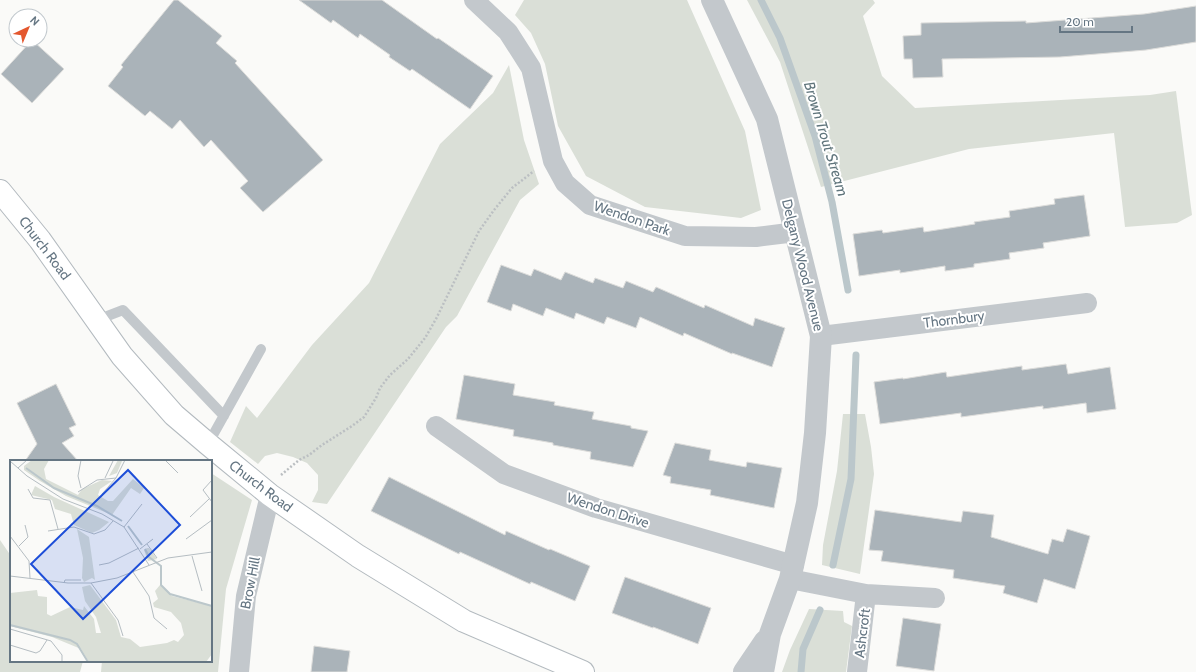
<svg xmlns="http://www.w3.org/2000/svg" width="1196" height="672" font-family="Cabin,sans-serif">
	<rect width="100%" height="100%" fill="#fafaf8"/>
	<path fill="#dadfd7" d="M524,0H687L745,131L761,210L741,218L645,207L586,176L558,126L545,64L531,33L515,15Z
		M747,0H873L875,3L863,16L882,76L915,108L1150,95L1176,91L1192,215L1177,223L1125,227L1114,133L969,149L821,187L780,62Z
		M509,65L524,140L539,184L520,200L457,316L446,327L327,504L312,502L318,490V475L307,463L293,457L277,453L265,456L258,464L230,442L246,406L257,418L312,345L369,283L440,144L493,93Z
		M843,414H865L871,447L874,474L860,574L822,565L823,545L837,471Z
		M211,473L252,500L226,589L218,672H101L102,661H211Z
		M0,540L11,556V661H83L80,672H0Z
		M809,609L843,611L844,622L852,626L846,672H782L790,650Z"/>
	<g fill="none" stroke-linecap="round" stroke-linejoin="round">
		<path stroke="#bbc7cb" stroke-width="7" d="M761,0L780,38L815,136L832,202L848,290
			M833,565L851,479L856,355
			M801,672L803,649L820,610"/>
	</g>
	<path fill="#aab3b9" stroke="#dcdcda" d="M174,0H178L222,36L216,43L237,61L235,63L323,160L263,212L240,188L248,181L211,140L204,147L180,120L172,129L150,111L145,116L108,86L123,67L121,65Z
		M299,0H382L437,39L438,38L493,76L470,109L412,69L410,71L389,57L390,55L360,34L358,38L333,20L331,23Z
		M1196,6V42L1146,50L1060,57L942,59L943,77L913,78L912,59H904L903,36L921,35V23L1026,21V23L1144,14Z
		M32,40L64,69L32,103L1,74Z
		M1084,195L1090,236L1043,243L1044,248L1009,253L1010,259L974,264V267L945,271V266L900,273V270L859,276L853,234L882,230L883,233L923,227L924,232L975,224L974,222L1010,217L1009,211L1055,204L1054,199Z
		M501,265L531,276L534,269L561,280L565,272L593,283L595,278L623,288L626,281L653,292L656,287L704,308L705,305L753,326L755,318L785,328L772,367L732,353V354L684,333L683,336L640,317L636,328L607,317L604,324L576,313L574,319L546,308L543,316L513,304L511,311L487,302Z
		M1066,364L1068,374L1110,367L1116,409L1087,413L1086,403L1043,409V406L961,417V413L880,424L874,382L903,378V379L946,372L947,377L1022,366V370Z
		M464,375L515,384L513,395L555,402L554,405L594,412L592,419L631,426V428L648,431L633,467L590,459L591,452L553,445V443L513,436L514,430L456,419Z
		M56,384L76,425L69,428L74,436L62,443L78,461H25L37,444L17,403Z
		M675,443L711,450L709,460L746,467L747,462L782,468L774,508L710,495L711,490L670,483L671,477L663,475Z
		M389,477L505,535L506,531L549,550L550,549L590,566L575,601L531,582L530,584L460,552L459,554L371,511Z
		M875,510L961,522L963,511L994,515L991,537L1048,554L1052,539L1063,542L1067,529L1090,536L1075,589L1044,579L1037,603L1003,593L1005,586L953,578L954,570L881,561L883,551L869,550Z
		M625,577L711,608L698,644L653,627V628L612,613Z
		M903,618L941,624L934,671L896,666Z
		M314,646L350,651L347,672H311Z"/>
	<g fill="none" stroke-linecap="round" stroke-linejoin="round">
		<defs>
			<path id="secondary" d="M0,191L40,240L122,356L174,415L208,444L270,495L358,556L464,621L583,672"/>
		</defs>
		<use href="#secondary" stroke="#b3babf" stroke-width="24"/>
		<path stroke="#bbbfc2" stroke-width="2.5" stroke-dasharray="2 2" stroke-linecap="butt" d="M281,475L299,460L309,455L322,445L352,426L364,417L376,398L380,388L390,375L408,359L425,338L436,319L479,231L494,210L512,188L534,171"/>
		<path stroke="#c3c8cc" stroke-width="10" d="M97,320L123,310L224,416
			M208,444L261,349"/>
		<path stroke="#c3c8cc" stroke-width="20" d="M474,0L508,32L531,68L553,161L565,183L590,205L685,236L756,237L796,232
			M821,336L1087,303
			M436,426L504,474L596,508L794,565
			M790,579L866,594L935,598
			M239,672L246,596L270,495
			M857,672L866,594"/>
		<path stroke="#c3c8cc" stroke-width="22" d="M712,0L767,119L821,336L815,433L807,503L790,579L770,634L763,672
			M744,672L765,641"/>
		<use href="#secondary" stroke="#fff" stroke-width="22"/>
	</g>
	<g text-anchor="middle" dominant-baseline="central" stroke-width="4" stroke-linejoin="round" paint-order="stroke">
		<g font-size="14" fill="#657683" stroke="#fff">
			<text transform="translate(632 218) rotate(19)">Wendon Park</text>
			<text transform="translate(45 248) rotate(53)">Church Road</text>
			<text transform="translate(803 265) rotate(76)">Delgany Wood Avenue</text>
			<text transform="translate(954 319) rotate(-7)">Thornbury</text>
			<text transform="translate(261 486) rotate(37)">Church Road</text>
			<text transform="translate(608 510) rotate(18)">Wendon Drive</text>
			<text transform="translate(250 583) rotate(-79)">Brow Hill</text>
			<text transform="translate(862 633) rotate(-83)">Ashcroft</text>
		</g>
		<g font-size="15" font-style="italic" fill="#60757c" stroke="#fff">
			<text transform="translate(826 139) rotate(73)">Brown Trout Stream</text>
		</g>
	</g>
	<g transform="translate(10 460)">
		<rect width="202" height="202" fill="#fafaf8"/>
		<path d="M22,0H39L34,9L36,19L68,35L72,29L92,20L102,21L90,29L88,35L98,41H103L123,19L134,28L130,34L121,28L102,55L56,36L30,21L14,10V6ZM108,0L112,1L107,13L99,16ZM25,26L44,37L99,62L89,70L82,73L64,65L61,54L45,49L42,40L21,35ZM67,69L79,77L85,120L82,118L74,122L72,118L73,98ZM137,88H139L147,99L138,101L134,90ZM80,125L106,160L111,177L120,179L130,187L157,183L164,180L168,182L174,175L171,163L161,152L144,147L143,143L148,139L145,131L150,125L162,136L202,146V194L196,202H79L71,189L42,177L0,166V133L27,130L28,136L37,137V154L41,156L60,147L73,150L74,146L84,159L86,173H91L86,157L75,141L72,127Z" fill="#dadfd7"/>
		<path fill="none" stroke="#bbc7cb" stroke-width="2" d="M16,8L44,28L87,46L112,61M118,66L132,85M135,89L139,97L151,106V125L160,134L202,146M0,165L60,180L67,184L78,202"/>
		<path fill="none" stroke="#b5bdc2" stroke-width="1" d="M71,0L68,16L71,28M155,0L168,13M0,1L17,16L53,39L92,54L114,67L139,105M8,8L17,0M95,18L103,1M202,20L193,30L202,42M18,29L23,38L40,40L48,69M68,32L87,20L106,18L115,0M92,34L106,18M180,57L199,39M114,67L132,44M38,71L64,67L84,74L95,70L103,61M0,76L19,101L20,118M176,79L202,60M137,84L147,98M9,86L18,77L15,65M130,89L143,79M182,96L192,131M89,105L99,103L129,88M123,112L139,136L144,158L157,169M0,116L58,123H81L107,118L158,98L202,92M54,123L55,120H71M81,123L108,160L113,176M0,169L41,181L52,195V202M0,185L26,193L30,191L37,180"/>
		<path fill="#1d4ed8" fill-opacity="0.15" stroke="#1d4ed8" stroke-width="2" d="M118,10L170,65L73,159L21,104Z"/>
		<rect width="202" height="202" fill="none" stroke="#657683" stroke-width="2"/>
	</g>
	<g transform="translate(28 28) rotate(44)"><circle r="19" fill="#ffffff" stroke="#c1c8cd"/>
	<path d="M0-3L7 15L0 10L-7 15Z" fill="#e4572e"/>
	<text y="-6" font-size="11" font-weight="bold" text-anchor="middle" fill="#657683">N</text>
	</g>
	<path d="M1060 26v6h72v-6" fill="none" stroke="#657683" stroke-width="2"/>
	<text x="1066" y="26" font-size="12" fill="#657683" stroke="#ffffff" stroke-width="3" paint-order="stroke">20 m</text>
</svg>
